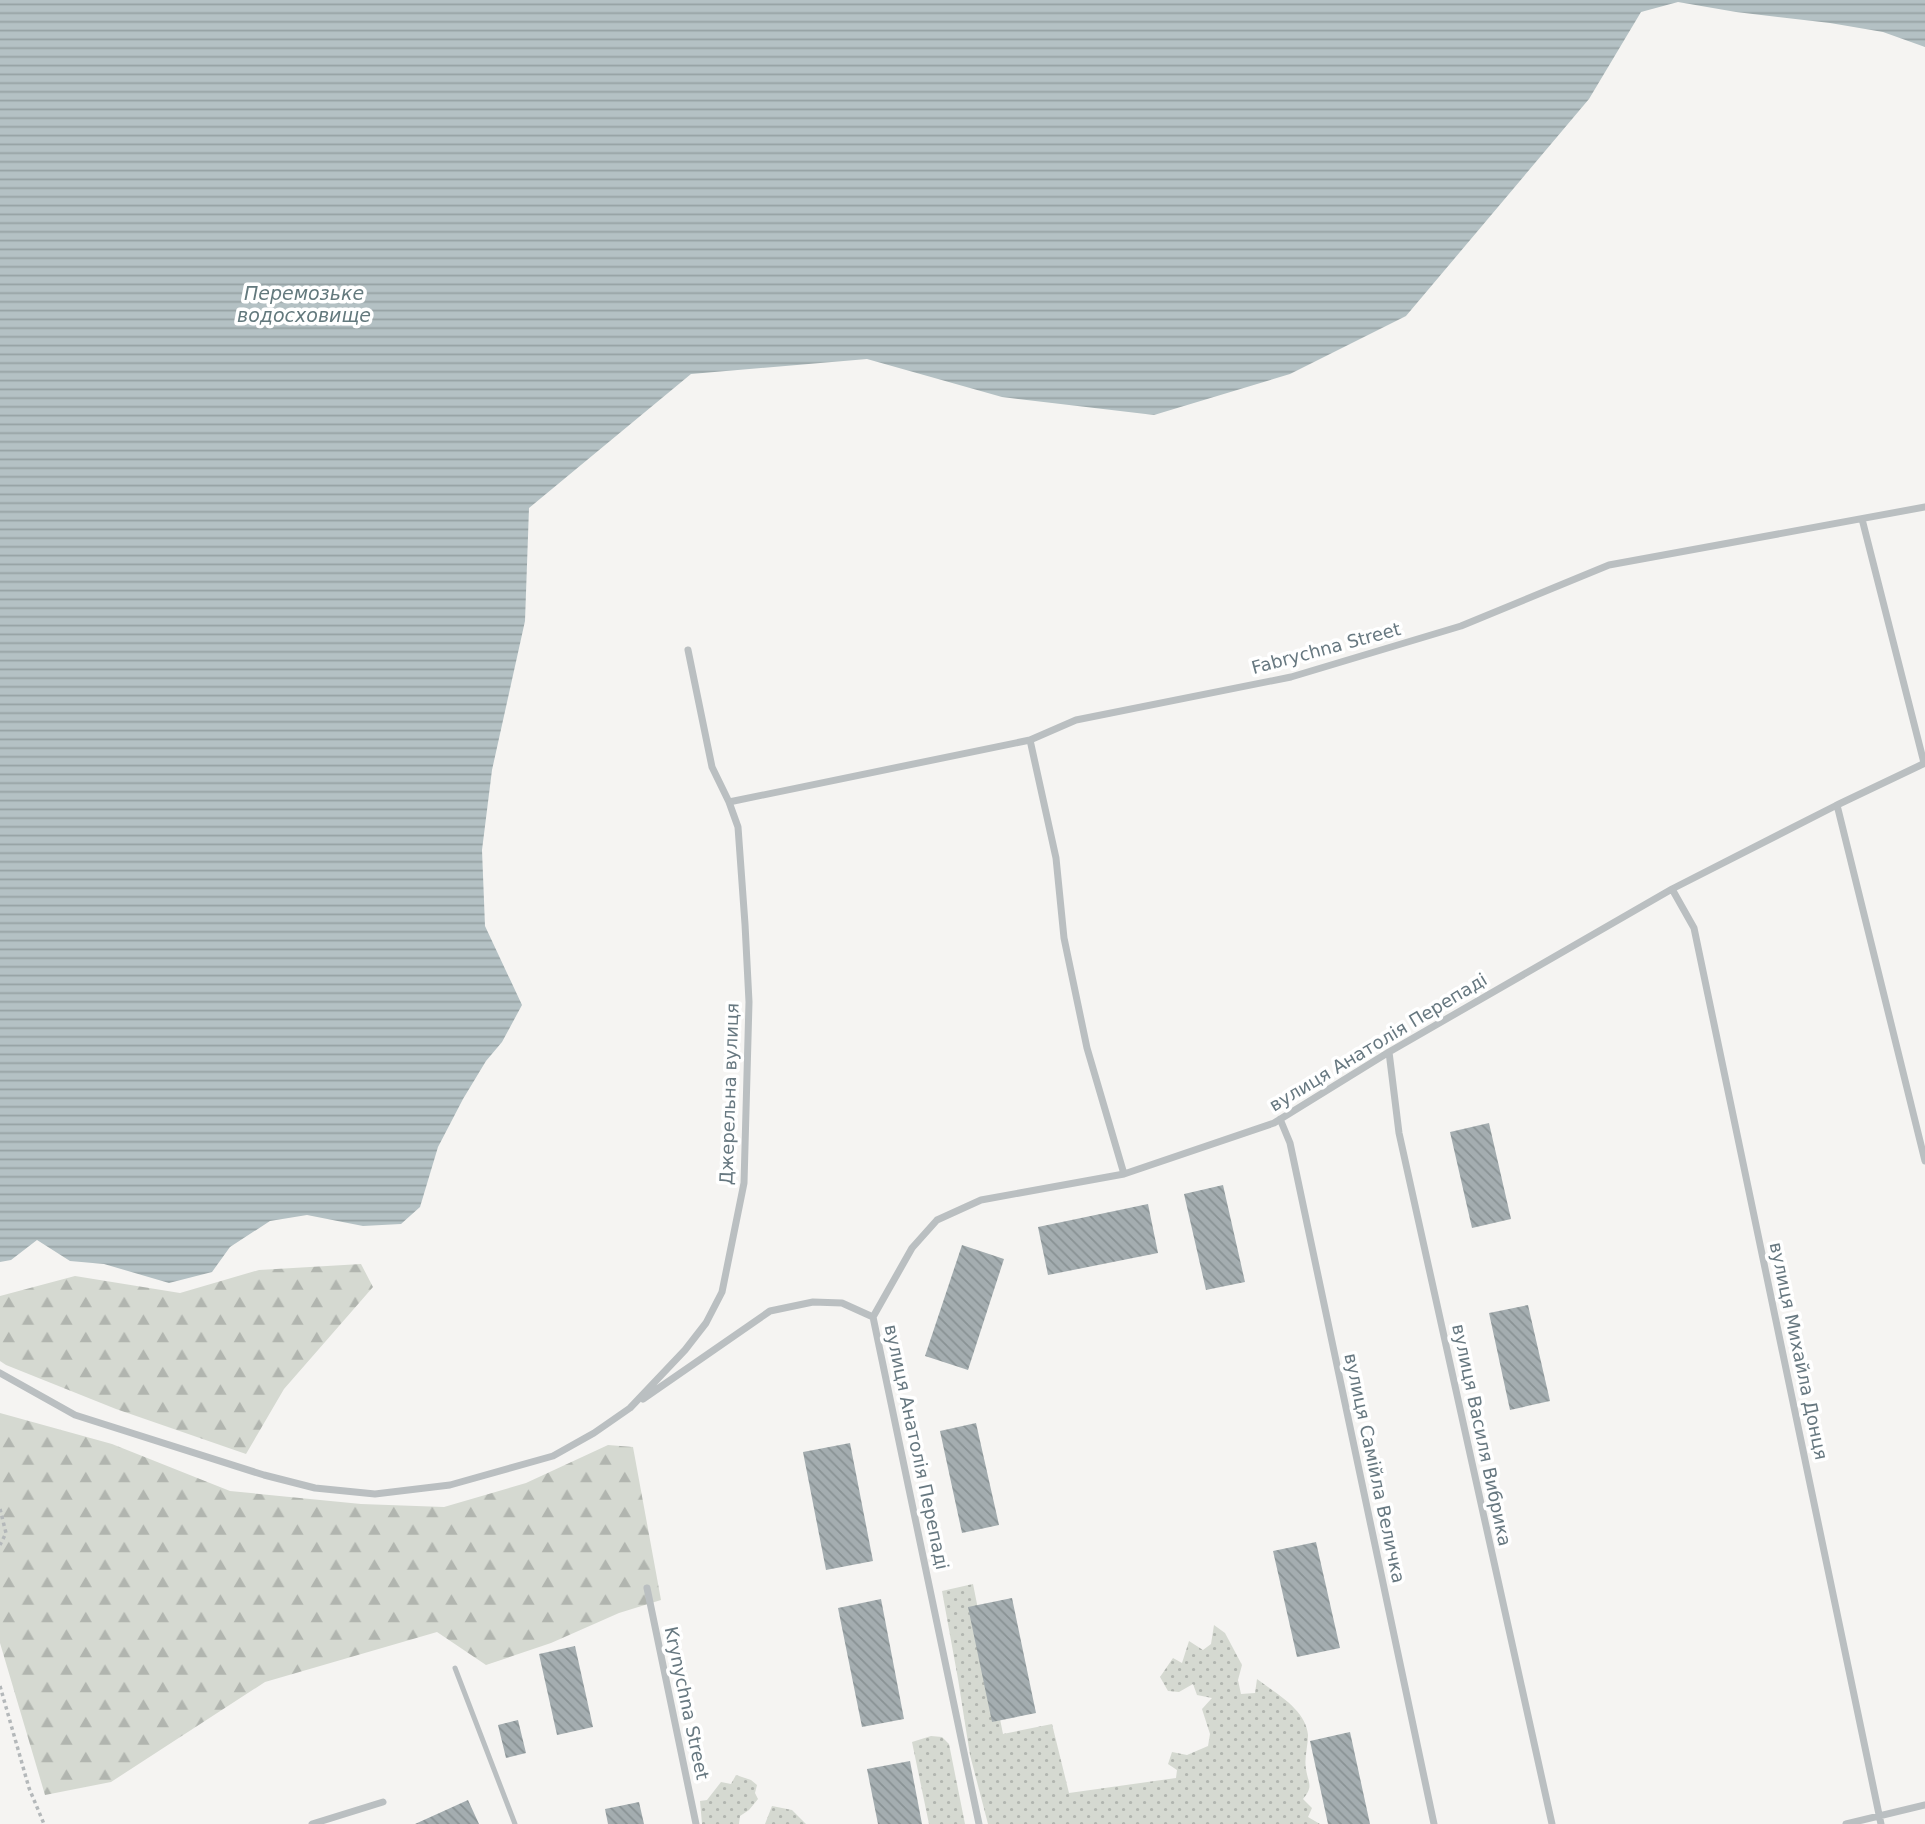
<svg xmlns="http://www.w3.org/2000/svg" width="1925" height="1824" font-family="'DejaVu Sans',sans-serif">
	<defs>
		<pattern id="grass-dots" width="8" height="8" patternUnits="userSpaceOnUse" patternTransform="scale(1.75)"><rect width="8" height="8" fill="#d5d9d1"/><path d="M2 2h.1M6 6h.1" fill="none" stroke="#b1b5af" stroke-width="1.8" stroke-linecap="round"/></pattern>
		<pattern id="forest-firs" width="22" height="20" patternUnits="userSpaceOnUse" patternTransform="scale(1.75)"><rect width="22" height="20" fill="#d5d9d1"/><path d="M5 1l3.5 6h-7zM16 11l3.5 6h-7z" fill="#b1b5af"/></pattern>
		<pattern id="water-rules" width="6" height="5" patternUnits="userSpaceOnUse" patternTransform="scale(1.75)"><rect width="6" height="5" fill="#b4c1c4"/><path d="M0 2.5h6" fill="none" stroke="#96a2a4"/></pattern>
		<pattern id="building-back-hatch" width="6" height="6" patternUnits="userSpaceOnUse" patternTransform="scale(1.75)"><rect width="6" height="6" fill="#a4adb0"/><path d="M-1 5l2 2M0 0l6 6M5-1l2 2" fill="none" stroke="#899294"/></pattern>
	</defs>
	<rect width="100%" height="100%" fill="#f5f4f2"/>
	<path fill="url(#grass-dots)" d="M973,1584L1003,1734L1052,1724L1069,1793L1176,1778L1177,1770L1168,1764L1172,1752L1187,1755L1208,1746L1210,1734L1202,1709L1212,1698L1197,1695L1193,1684L1179,1692L1168,1691L1160,1677L1173,1658L1182,1663L1189,1641L1203,1650L1211,1644L1214,1625L1225,1633L1242,1665L1238,1680L1241,1694L1255,1693L1257,1679C1275,1693 1306,1709 1308,1735C1308,1746 1304,1758 1306,1769C1308,1783 1314,1786 1303,1799L1312,1808L1308,1817L1320,1824H988L970,1755L958,1679L942,1591Z
		M931,1736L942,1737L949,1744L965,1824H929L912,1742Z
		M736,1775L751,1780L757,1785L755,1793L758,1799L749,1810L740,1816L739,1824H702L700,1801L707,1800L721,1782L731,1784Z
		M772,1806L792,1810L806,1824H765Z"/>
	<path fill="url(#forest-firs)" d="M361,1264L373,1287L284,1389L246,1454L116,1409L6,1365L0,1361V1296L75,1276L180,1293L259,1270Z
		M0,1413L112,1444L230,1491L361,1504L444,1507L526,1483L608,1445L633,1447L661,1600L619,1613L551,1643L486,1665L437,1632L265,1682L111,1782L45,1795L0,1643Z"/>
	<path fill="url(#water-rules)" d="M0,0H1925V47L1883,32L1830,23L1736,12L1678,2L1641,12L1589,99L1406,316L1290,374L1154,415L1002,397L867,359L691,374L529,508L525,621L492,770L482,850L485,926L522,1005L502,1042L486,1061L463,1099L438,1147L420,1207L401,1224L363,1226L307,1215L270,1221L230,1247L212,1272L169,1283L104,1264L70,1261L37,1240L11,1260L0,1262Z"/>
	<path fill="url(#building-back-hatch)" d="M1489,1123L1511,1219L1472,1228L1450,1132Z
		M1223,1185L1245,1282L1206,1290L1184,1194Z
		M1148,1204L1158,1253L1048,1275L1038,1227Z
		M962,1245L1004,1259L968,1370L925,1356Z
		M1528,1305L1550,1401L1510,1410L1489,1313Z
		M976,1423L999,1525L962,1533L940,1431Z
		M850,1443L873,1561L826,1570L803,1452Z
		M1316,1542L1340,1648L1297,1657L1273,1551Z
		M1012,1598L1036,1713L992,1722L968,1607Z
		M881,1599L904,1719L862,1727L838,1608Z
		M575,1646L593,1727L557,1735L539,1654Z
		M518,1720L526,1753L506,1758L498,1725Z
		M1350,1732L1370,1824H1328L1310,1741Z
		M910,1761L922,1824H878L867,1769Z
		M468,1800L479,1824H415Z
		M639,1802L644,1824H608L605,1809Z"/>
	<g fill="none" stroke-linecap="round" stroke-linejoin="round">
		<path stroke="#b4b8ba" stroke-width="3.5" stroke-dasharray="3.5 3.5" stroke-linecap="butt" d="M0,1509L6,1533L0,1545
			M0,1686L29,1788L44,1824"/>
		<path stroke="#babfc1" stroke-width="5" d="M455,1668L515,1824"/>
		<path stroke="#babfc1" stroke-width="7" d="M1862,519L1924,763
			M1030,740L1056,858L1064,938L1087,1048L1124,1174
			M729,802L1030,740L1076,720L1291,677L1461,626L1609,565L1925,507
			M1837,805L1925,1161
			M1672,889L1694,928L1881,1824
			M1389,1052L1399,1133L1552,1824
			M1280,1119L1290,1143L1434,1824
			M0,1373L75,1415L264,1475L315,1488L375,1494L450,1485L553,1456L594,1433L630,1408L685,1350L706,1323L722,1292L744,1183L749,1002L745,924L738,827L729,802L712,767L688,650
			M643,1399L770,1311L813,1302L842,1303L873,1317
			M647,1588L696,1824
			M312,1824L383,1802
			M979,1824L873,1317L912,1248L937,1220L981,1200L1124,1174L1274,1123L1389,1052L1672,889L1837,805L1925,763
			M1846,1824L1925,1805"/>
	</g>
	<g text-anchor="middle" dominant-baseline="central" stroke-width="7" stroke-linejoin="round" paint-order="stroke">
		<g font-size="18" fill="#677880" stroke="#fff">
			<text transform="translate(1326 648) rotate(-15)">Fabrychna Street</text>
			<text transform="translate(1378 1042) rotate(-31)">вулиця Анатолія Перепаді</text>
			<text transform="translate(729 1094) rotate(-88)">Джерельна вулиця</text>
			<text transform="translate(1799 1351) rotate(78)">вулиця Михайла Донця</text>
			<text transform="translate(1482 1435) rotate(78)">вулиця Василя Вибрика</text>
			<text transform="translate(917 1447) rotate(78)">вулиця Анатолія Перепаді</text>
			<text transform="translate(1375 1468) rotate(78)">вулиця Самійла Величка</text>
			<text transform="translate(687 1703) rotate(78)">Krynychna Street</text>
		</g>
		<g font-size="19" font-style="italic" fill="#63797d" stroke="#fff">
			<text x="304" y="293">Перемозьке<tspan x="304" dy="22">водосховище</tspan></text>
		</g>
	</g>
</svg>
